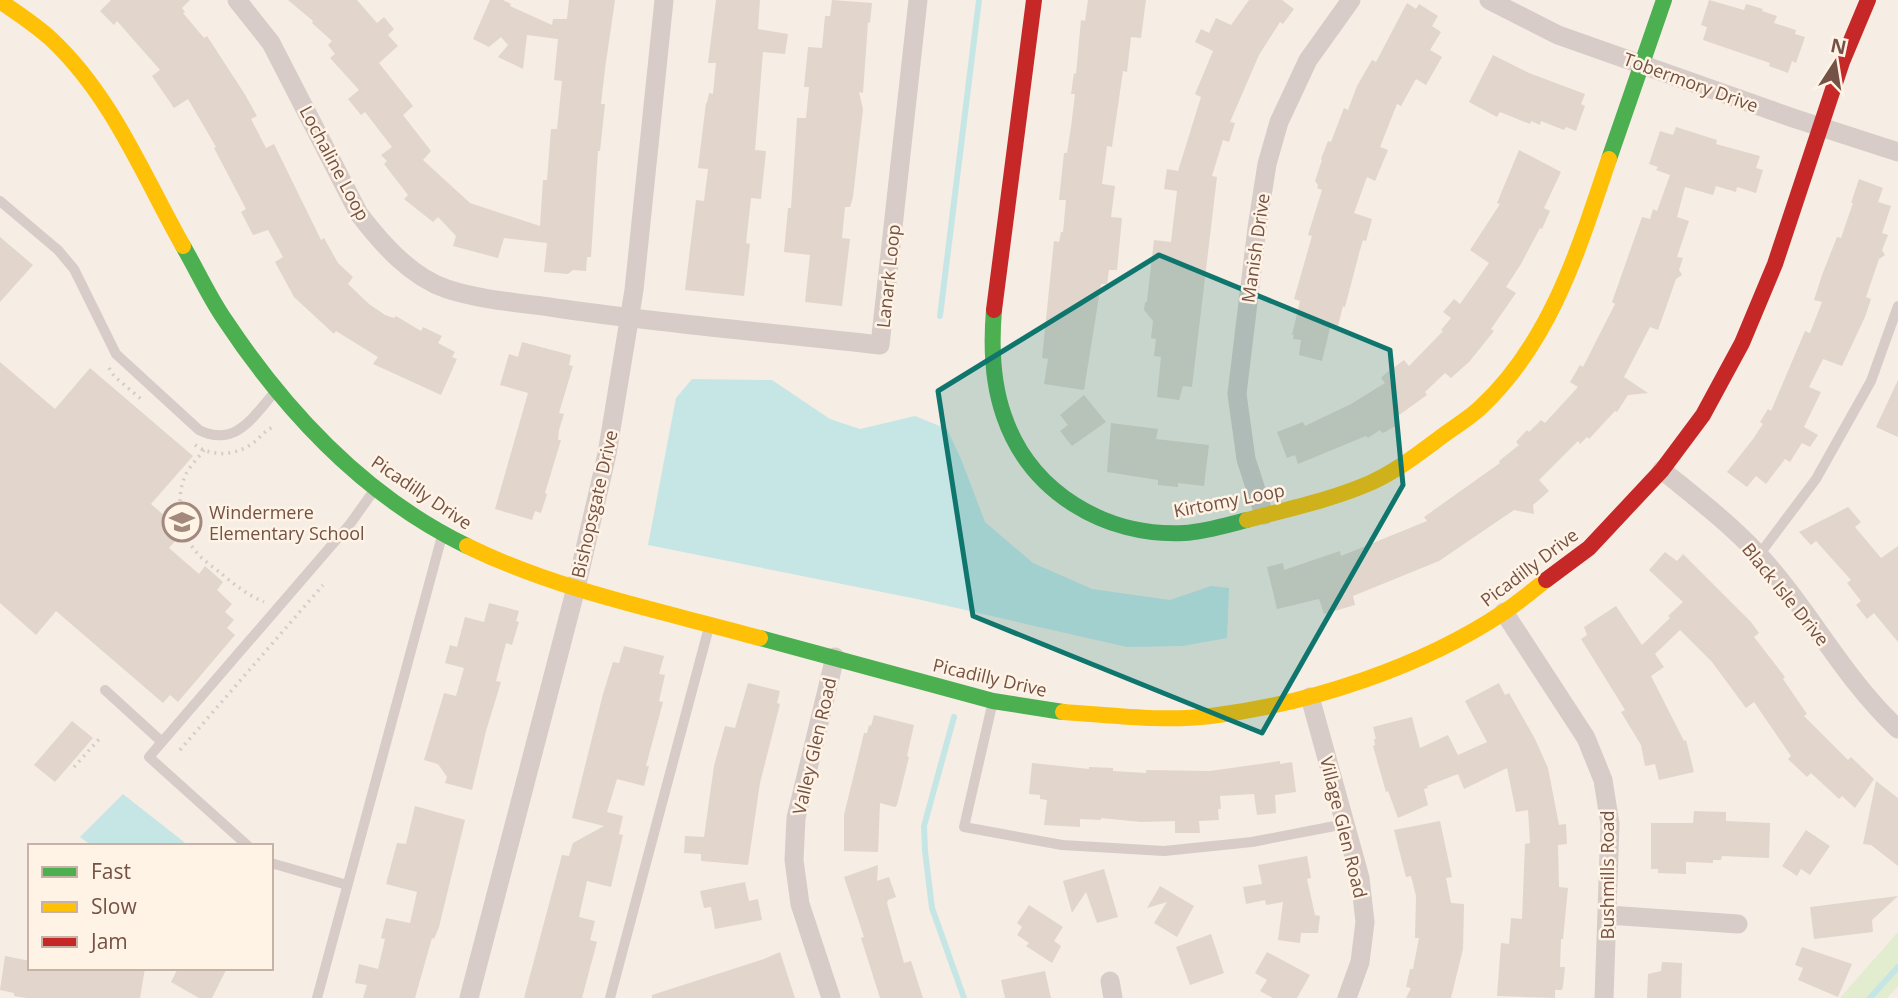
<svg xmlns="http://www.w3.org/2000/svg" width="1898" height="998" font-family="'Open Sans',sans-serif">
	<rect width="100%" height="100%" fill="#f6ede4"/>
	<path fill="#e2ecce" d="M1898,932V986L1887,998H1840Z"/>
	<path fill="#c6e6e6" d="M692,379L772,380L830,419L860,429L915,416L947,429L961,459L985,522L1033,563L1092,589L1170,600L1211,586L1229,588L1227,638L1183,646L1127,647L917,599L648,545L676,398Z
		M123,794L189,846H92L80,837Z"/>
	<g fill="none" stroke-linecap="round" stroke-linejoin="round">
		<path stroke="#c6e6e6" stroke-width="6" d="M940,316L979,0
			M954,717L924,826L925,851L932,908L964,998
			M1870,998L1898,967"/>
	</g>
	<path fill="#e2d5cc" d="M111,0H190L182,8L185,12L183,13L204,38L207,36L244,93L257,116L251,119L266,148L274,144L321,240L324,238L338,263L353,277L348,284L369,304L385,315L394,318L396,316L421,331L423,327L442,336L438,343L455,352L452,357L457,359L441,395L373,364L378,357L336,331L334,334L294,297L275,262L283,257L268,230L253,235L241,212L246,209L214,148L216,147L188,99L174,108L152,76L160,70L117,21L114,25L100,11Z
		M288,0H357L377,23L384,17L394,29L388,35L398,46L379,63L413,106L403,115L431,151L423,160L470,203L540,226L543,180H547L551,129H557L562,81L554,80L558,39L527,35L523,69L498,57L508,45L501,37L489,47L473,39L490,0H503L511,4L510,6L552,25L553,19H567L569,0H615L605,69L601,104H605L600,151H598L591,257H587L586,271L573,270L568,274L544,272L547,243L504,238L498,258L453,246L456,236L438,217L433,222L404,199L408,195L384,164L387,161L381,155L392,147L365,112L361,115L348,99L359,90L330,58L335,54L328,45L332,41L312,23L313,21Z
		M716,0H760L758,29L788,34L785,54L763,52L755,150L766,151L761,199L751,198L746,243L750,244L744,296L685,290L696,200L704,201L708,169L698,168L706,103H707L709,93L713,94L716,63H708Z
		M832,0L872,3L870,23L868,22L863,93L859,92L863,109L853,197L850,207H845L842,238L850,239L842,306L805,302L810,255L784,252L788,208H791L797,118H806L809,87H804L808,47L822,48L825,16H830Z
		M1088,0H1146L1141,38L1131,37L1127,72L1123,71L1112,147L1107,146L1102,184L1115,186L1111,217L1122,218L1117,270H1109L1107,284H1101L1084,390L1044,384L1048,359L1042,358L1054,241L1059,242L1061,232H1063L1066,200H1059L1064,153H1067L1071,127L1075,94H1071L1074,73L1076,74L1081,20L1085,21Z
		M1249,0H1282L1294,9L1283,24L1280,22L1259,55L1230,122L1235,123L1229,142L1223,140L1212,176L1217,177L1192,387L1183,386L1179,400L1157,397L1161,357L1154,356L1156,339L1151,338L1153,321L1144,310L1145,303L1147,301L1154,240L1171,242L1177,191L1164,189L1167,169L1178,171L1201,97L1195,94L1213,51L1195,42L1201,29L1209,33L1216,18L1231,25Z
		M1709,0L1744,10L1746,4L1763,9L1762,11L1777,16L1774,23L1796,30L1795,34L1805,37L1796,63L1792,61L1788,73L1769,66L1770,63L1703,40L1707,27L1701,25Z
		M1407,3L1416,9L1419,4L1438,16L1432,26L1441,32L1430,50L1442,57L1426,85L1416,79L1401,106L1397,104L1380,147L1388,150L1375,181L1367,177L1354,213L1372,219L1366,241L1363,240L1360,250L1345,307L1343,306L1338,326L1331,324L1322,361L1299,355L1301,340L1293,339L1294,335H1292L1300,301L1294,299L1312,236L1308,235L1322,190L1317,188L1318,185L1315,181L1322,160L1321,159L1328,141L1331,142L1344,108L1348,110L1357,86L1372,60L1376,62Z
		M1493,55L1529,73L1585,94L1581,104L1585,106L1576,131L1566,127L1564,130L1541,121L1540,125L1531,121L1530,124L1500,112L1497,117L1469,102Z
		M1676,127L1717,140L1716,144L1760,156L1756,168L1763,170L1756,193L1737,187L1736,192L1716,186L1713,195L1685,187L1677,217L1689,221L1677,257L1683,258L1679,270L1682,275L1676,279L1658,330L1650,327L1624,377L1648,393L1628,395L1617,412L1615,411L1589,439L1587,437L1580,444L1578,441L1539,480L1549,491L1533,505L1534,514L1514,510L1439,561L1353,596L1355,605L1324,614L1319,599L1277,609L1267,567L1283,563L1284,570L1340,551L1341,556L1427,521L1424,517L1500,463L1499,461L1519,445L1516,442L1527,430L1529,432L1541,420L1545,423L1578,387L1570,382L1580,365L1583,367L1615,304L1612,302L1642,217L1650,219L1653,209L1657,211L1670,175L1656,170L1658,167L1649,164L1660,131L1673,135Z
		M1519,150L1561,172L1544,208L1550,211L1542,229L1540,228L1521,264L1506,287L1516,293L1491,329L1494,331L1469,362L1451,378L1445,373L1425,392L1427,395L1395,418L1399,424L1385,432L1382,433L1380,430L1368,438L1366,436L1298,464L1295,455L1287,458L1277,432L1303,422L1305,426L1351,404L1385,383L1381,378L1385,374L1404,360L1409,366L1443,331L1441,330L1451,318L1443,312L1454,299L1460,304L1489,263L1470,250L1500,204L1497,203Z
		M1859,179L1883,188L1878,202L1891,206L1882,233L1888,235L1882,250L1885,255L1879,259L1866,297L1871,299L1865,317L1842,366L1823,359L1809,387L1821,392L1804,427L1818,435L1810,447L1802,443L1790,462L1785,459L1766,484L1756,476L1747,487L1727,472L1753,439L1763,424L1760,422L1768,409L1771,411L1805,331L1810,333L1822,302L1814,300L1822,275L1837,237L1841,238L1853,203H1851Z
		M0,237L33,265L0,302Z
		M522,342L571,355L569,365L573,366L559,413L564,414L559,430L558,440H561L545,493L547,494L541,513L535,511L532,520L495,509L528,393L500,385L509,354L518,357Z
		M0,362L55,409L90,368L193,456L151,504L175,525L168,533L176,540L169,548L199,574L205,566L223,582L217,590L232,604L225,612L234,620L227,628L235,635L178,702L170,695L163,703L56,611L36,635L0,603Z
		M1898,380V437L1876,427Z
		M1084,395L1106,422L1072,446L1060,431L1068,425L1060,415Z
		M1111,423L1158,429L1156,439L1209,445L1204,486L1178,483V487L1158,485V480L1107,472Z
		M1848,507L1861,522L1855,527L1881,558L1898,546V642L1874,613L1867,619L1856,605L1861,601L1847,583L1851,580L1816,541L1811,545L1799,532Z
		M1665,552L1677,561L1683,554L1751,622L1759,633L1754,637L1785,677L1783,679L1807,714L1804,716L1848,760L1851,757L1874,779L1855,808L1842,796L1839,799L1811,773L1807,777L1788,759L1791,756L1754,702L1746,708L1712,662L1680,630L1655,654L1664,667L1651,676L1684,741L1686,740L1694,772L1659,780L1655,764L1645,766L1641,745L1621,712L1625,710L1581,639L1587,635L1584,627L1616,606L1642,645L1670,618L1668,616L1683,602L1649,570Z
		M489,603L519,611L516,621L519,622L512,645L506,643L496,681L501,682L486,731L472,790L445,783L447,777L438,764L424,760L444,693L456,696L464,668L445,663L450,645L457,647L465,617L484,622Z
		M624,646L664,656L659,674L665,675L659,701L663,702L646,766H649L644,786L617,779L607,812L623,816L619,834L623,835L611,887L587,881L579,917L595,921L590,940L597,942L582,998H524L562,855L569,856L573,843L604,826L572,818L603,694L613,662L619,663Z
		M748,683L780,691L777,703L780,704L760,783L748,865L701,861V854L684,853L685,836L704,837L714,766L725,726L735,728Z
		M1499,683L1505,695L1509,693L1535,739L1548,768L1559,825L1566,824L1567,844L1558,845L1559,887L1568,888L1563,939H1561L1560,967H1565L1563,986L1562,990H1555V998L1497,996L1501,943L1509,944L1511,918L1522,919L1525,844L1530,843L1528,810L1516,812L1507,768L1464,789L1458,774L1427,786L1428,788L1424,789L1428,805L1398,818L1388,791L1386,792L1373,746L1375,745L1374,739H1376L1373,727L1412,717L1420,748L1448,735L1458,755L1487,742L1465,701Z
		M874,715L914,725L907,756L909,757L897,805L895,807L880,803L878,852L844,851V815L864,733H867L869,725L871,726Z
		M72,721L93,738L55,782L34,765Z
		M1280,761V764L1292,762L1296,792L1275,795L1276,813L1257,815L1254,794L1220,796L1221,809H1218L1219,820L1199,821L1200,833H1175V821L1141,822L1101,818V820L1080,819V827L1044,825L1047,800L1040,799V795L1029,794L1032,763L1089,769V767L1113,768V771L1146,773V770L1210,771Z
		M1876,781L1898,798V866L1871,845L1863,844Z
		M415,806L465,820L439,927L434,939L432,938L415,998H363L367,985L355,983L359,964L378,969L385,939L381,938L386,918L410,923L417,892L386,884L397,843L406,844Z
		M1694,811L1726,812V821L1770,823L1769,858L1722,856L1721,860H1713V863L1686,862V874L1658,873V869H1651V823H1693Z
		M1440,821L1452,877L1446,878L1451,903L1464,904L1463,949L1451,998H1406L1411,988L1406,987L1410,969H1413L1419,938H1415L1416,896L1411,876L1406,877L1394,830Z
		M1806,830L1830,846L1810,875L1801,869L1797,876L1782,866Z
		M1307,856L1311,878L1307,879L1315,915L1320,916L1318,933H1301L1300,943L1278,940L1283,902L1266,905L1265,900L1246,904L1243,887L1262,884L1258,865Z
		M878,865L877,881L889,877L896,897L888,900L887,903L904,963L911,961L923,998H880L861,938L864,937L844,877Z
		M1104,869L1118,917L1097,923L1086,892L1072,913L1063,881Z
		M745,882L749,901L758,899L762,920L715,929L711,907L704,908L700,891Z
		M1160,886L1194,906L1177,937L1154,923L1167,902L1147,908Z
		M1898,896L1872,920L1873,932L1814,939L1810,907Z
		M1029,905L1063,927L1054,941L1061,946L1052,963L1026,946L1029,943L1017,935L1022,927L1017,923Z
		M1211,934L1224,973L1190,985L1176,947Z
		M1802,947L1852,964L1838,997L1798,980L1803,968L1795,965Z
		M780,952L795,998H652V995L764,959Z
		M1267,952L1310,975L1297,998H1273L1260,991L1267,980L1255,973Z
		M5,956L30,961V968H145L140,998H27L14,996V993L0,990Z
		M1662,962L1682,963L1681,998H1647L1648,974L1661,971Z
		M178,968H227L212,998H199L171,982Z
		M1045,971L1051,998H1005L1001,980Z"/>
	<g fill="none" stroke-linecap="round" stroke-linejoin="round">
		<path stroke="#d7ccc8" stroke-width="3.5" stroke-dasharray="2 5" stroke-linecap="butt" d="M109,368L114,376L141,399
			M195,445C211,457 236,456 253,443C261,437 265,430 275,426
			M204,450C198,458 189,467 185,476C175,500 180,535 198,554C205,562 215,568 223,575C236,586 248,595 264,602
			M180,750L323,585
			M74,767L102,736"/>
		<path stroke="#d7ccc8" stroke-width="10" d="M0,201L58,250L74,269L116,354L199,430C235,448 253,417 274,393
			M1759,555L1816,479L1871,381L1898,306
			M105,690L162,742
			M993,701L964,827L1062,845L1164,851L1252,842L1345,824
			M248,846L149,757L350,524L375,489
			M271,863L347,885
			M317,998L442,536
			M610,998L709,627"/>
		<path stroke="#d7ccc8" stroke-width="19" d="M237,0L271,43L359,214C382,244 411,277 447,289C484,301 525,303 563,309C668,324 774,333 880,345L918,0
			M1489,0L1558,35L1793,118L1898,152
			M1662,470C1695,497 1729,523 1758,554C1809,609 1843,678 1898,729
			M1264,515L1246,459L1237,394L1257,228L1267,164L1279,122L1308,60L1351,0
			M1504,612L1586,738L1603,780L1610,824L1604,998
			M1310,697L1360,878L1365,922L1360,962L1347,998
			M1608,915L1738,924
			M1110,981L1113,998
			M469,998L576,588L607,454L634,290L664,0
			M831,998L800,904L794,860L796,818L835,657"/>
		<path stroke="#4caf50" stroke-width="16" d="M1609,159L1664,0
			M183,246C197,270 209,297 225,320C286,412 366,497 467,546
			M994,310C991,345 992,382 1004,416C1030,492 1105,537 1184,533C1205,532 1227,525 1247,520
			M760,638L993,701L1063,712"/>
		<path stroke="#ffc107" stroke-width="16" d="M0,1C17,13 36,25 51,39C112,96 143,175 183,246
			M1247,520C1288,509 1331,500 1370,483C1395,472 1415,456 1437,440C1451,429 1467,420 1480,408C1551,342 1579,248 1609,159
			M467,546C559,591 662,611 760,638
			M1063,712C1112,715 1162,722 1211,716C1309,704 1422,667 1504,612C1519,602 1532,591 1546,580"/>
		<path stroke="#c62828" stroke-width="16" d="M994,310L1034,0
			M1546,580L1589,548L1662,470L1703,415L1742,343L1775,264L1842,62L1868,0"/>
	</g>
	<path fill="#0f766e" fill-opacity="0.2" stroke="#0f766e" stroke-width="5" stroke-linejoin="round" d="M1159,255L1390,350L1403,485L1262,733L973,616L938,391Z"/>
	<defs>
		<symbol id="school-ring" viewBox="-11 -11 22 22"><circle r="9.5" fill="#fff3e5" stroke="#a2887d" stroke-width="1.5"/><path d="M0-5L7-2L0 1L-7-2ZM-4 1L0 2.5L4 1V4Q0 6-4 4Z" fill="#a2887d"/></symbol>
	</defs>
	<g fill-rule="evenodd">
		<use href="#school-ring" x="160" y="500" width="44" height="44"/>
	</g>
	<g text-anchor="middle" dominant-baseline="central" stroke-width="5" stroke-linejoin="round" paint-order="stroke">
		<g font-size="18" fill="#745245" stroke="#fff3e5">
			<text transform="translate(1691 82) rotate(20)">Tobermory Drive</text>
			<text transform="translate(335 163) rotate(62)">Lochaline Loop</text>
			<text transform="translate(1255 248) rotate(-82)">Manish Drive</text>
			<text transform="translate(888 276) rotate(-84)">Lanark Loop</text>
			<text transform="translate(422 492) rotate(34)">Picadilly Drive</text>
			<text transform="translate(1229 500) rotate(-11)">Kirtomy Loop</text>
			<text transform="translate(594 504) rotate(-77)">Bishopsgate Drive</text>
			<text transform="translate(1529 567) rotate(-37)">Picadilly Drive</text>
			<text transform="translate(1786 594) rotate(51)">Black Isle Drive</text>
			<text transform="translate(990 677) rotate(13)">Picadilly Drive</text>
			<text transform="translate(814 746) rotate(-77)">Valley Glen Road</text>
			<text transform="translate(1344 827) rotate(76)">Village Glen Road</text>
			<text transform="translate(1607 875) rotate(-90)">Bushmills Road</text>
		</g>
		<g font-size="18" fill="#745245" stroke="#fff3e5" text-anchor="start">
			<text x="209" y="512">Windermere<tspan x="209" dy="21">Elementary School</tspan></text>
		</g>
	</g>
	<rect x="28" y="844" width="245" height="126" fill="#fff3e5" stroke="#c7b3a5" stroke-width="2"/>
	<rect x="42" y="867" width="35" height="10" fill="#4caf50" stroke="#c7b3a5" stroke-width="2"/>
	<text x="91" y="879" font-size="21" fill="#745245">Fast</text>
	<rect x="42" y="902" width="35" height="10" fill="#ffc107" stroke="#c7b3a5" stroke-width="2"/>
	<text x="91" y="914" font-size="21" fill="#745245">Slow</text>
	<rect x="42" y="937" width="35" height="10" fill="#c62828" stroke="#c7b3a5" stroke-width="2"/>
	<text x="91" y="949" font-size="21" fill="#745245">Jam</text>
	<g transform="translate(1835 63) rotate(12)" stroke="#fff3e5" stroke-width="5" paint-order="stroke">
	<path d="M0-5L12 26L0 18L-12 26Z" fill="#745245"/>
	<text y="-10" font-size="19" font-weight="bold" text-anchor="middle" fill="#745245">N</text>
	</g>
</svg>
